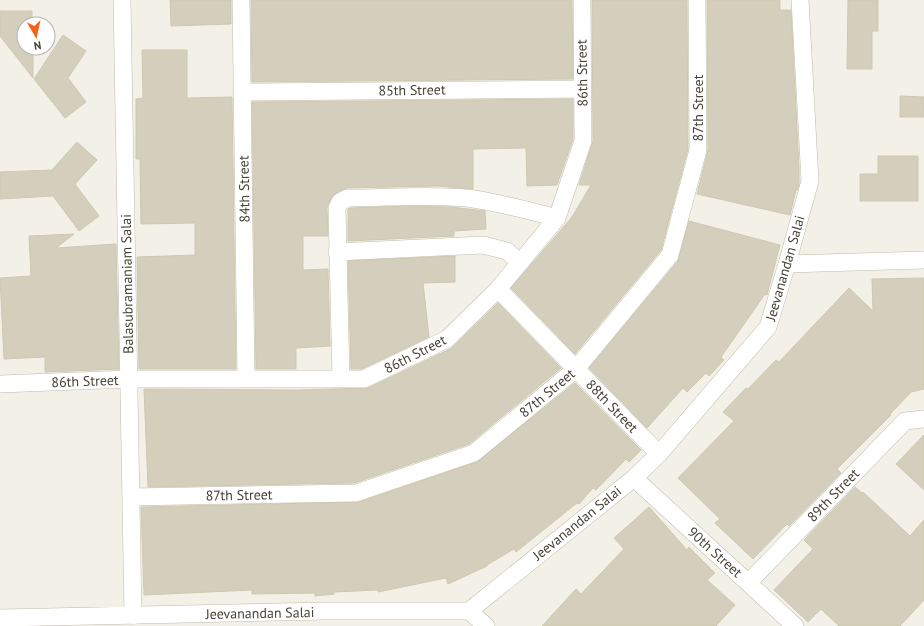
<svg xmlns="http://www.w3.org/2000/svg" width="924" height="626" font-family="'PT Sans',sans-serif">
	<rect width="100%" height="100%" fill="#f3f1e7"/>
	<path fill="#d4cfbc" stroke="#cfc8af" d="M170,0H231V24L171,26Z
		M251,0H572L573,79L252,82Z
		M592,0H687L688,149L661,250L575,354L511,288L572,217L591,185H579L593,141Z
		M707,0H780V10H791L799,168V185L797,190H796L790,215L697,194L708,150Z
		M848,0H878V31H872V69H847Z
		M0,11H32V24H24V48H33V78L0,36Z
		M63,35L86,51L68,78L86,102L65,118L34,79Z
		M142,50H187V98L232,97L236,369H139L137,257L195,255V223L141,224L140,159H136V99L143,98Z
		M900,96L924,97V117H900Z
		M573,99V139L557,185L527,186L526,148L473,149V189L437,186L347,188L335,194L331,198L327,208L328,236H303V270L328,269L330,346L296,348V369H256L252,102Z
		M77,142L97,160L75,184L99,216L79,231L53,196L0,199V172L52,170Z
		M878,156H918V201H860V174H878Z
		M407,206L451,207L485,211L486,229L454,231V236L348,241V209L350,208Z
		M689,221L780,245L767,295L765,294L721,357L724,360L709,376L706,373L687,392L683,388L647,428L589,368L678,261Z
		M74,234L56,248L116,244L119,369L45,372V357L4,359L0,278L31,276L29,236Z
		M455,256V282L423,283L429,337L362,369H351L348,261Z
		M924,278V389L911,392L890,414L891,415L837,469L841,473L789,526L787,524L753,559L715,523L720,519L678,478L734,421L723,412L746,388L748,389L776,360L779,362L849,288L873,311L872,279Z
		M498,303L561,368L469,444L354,483L148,487L144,389L296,390L368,388L452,348Z
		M575,383L641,450L629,462L626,459L596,490L593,488L579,504L577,503L516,552L514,549L487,565V566L448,584L446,578L378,592V590L334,592V594L315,596V593L252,594V590L144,595L141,507L359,502L477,462Z
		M924,435V490L896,464Z
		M855,487L862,493L863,492L910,536L924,520V600L900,626H839L821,609L808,622L774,590L813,549L804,540Z
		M649,507L687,550L689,547L715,573L707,580L735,605L716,626H542L576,589L581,594L624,549L614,538Z"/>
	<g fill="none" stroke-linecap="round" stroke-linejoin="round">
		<defs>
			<path id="minor" d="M122,0L133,616
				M241,0L246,378
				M242,92L582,89
				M337,252L483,245L507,251L520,263
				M787,264L924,260
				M498,289L659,454
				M341,379L337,208L340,202L347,198C386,198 427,194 467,198C497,202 527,210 557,218
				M0,384L129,379H364L447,339L498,289L557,218L583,141L582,0
				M634,478L795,626
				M131,497L356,493L474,453L576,369L670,255L698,150L697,0
				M749,582L905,421L924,419
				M469,611L486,626
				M0,618L324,611H469L634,478L659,454L768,327L787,264L810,181L800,0"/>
		</defs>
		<use href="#minor" stroke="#bebba9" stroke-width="18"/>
		<use href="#minor" stroke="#fff" stroke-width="17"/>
	</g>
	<g text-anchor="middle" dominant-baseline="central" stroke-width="3.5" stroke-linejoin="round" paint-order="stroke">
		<g font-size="14" fill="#464236" stroke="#fff">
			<text transform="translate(582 73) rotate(-91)">86th Street</text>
			<text transform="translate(412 90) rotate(-1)">85th Street</text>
			<text transform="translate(698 108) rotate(-90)">87th Street</text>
			<text transform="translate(244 189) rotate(-91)">84th Street</text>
			<text transform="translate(785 268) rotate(-74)">Jeevanandan Salai</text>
			<text transform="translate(127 284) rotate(-91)">Balasubramaniam Salai</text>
			<text transform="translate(415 354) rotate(-27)">86th Street</text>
			<text transform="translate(85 381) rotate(-2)">86th Street</text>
			<text transform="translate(547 393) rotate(-40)">87th Street</text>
			<text transform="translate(612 406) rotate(46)">88th Street</text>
			<text transform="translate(239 495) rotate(-1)">87th Street</text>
			<text transform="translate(833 495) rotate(-46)">89th Street</text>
			<text transform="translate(577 523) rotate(-39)">Jeevanandan Salai</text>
			<text transform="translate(715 552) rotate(42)">90th Street</text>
			<text transform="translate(260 613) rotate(-1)">Jeevanandan Salai</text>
		</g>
	</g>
	<g transform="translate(36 36) rotate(171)"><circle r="19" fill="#ffffff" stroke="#b5b3af"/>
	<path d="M0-3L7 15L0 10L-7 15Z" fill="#f7621a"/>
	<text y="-6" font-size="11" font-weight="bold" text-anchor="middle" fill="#464236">N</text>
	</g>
</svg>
